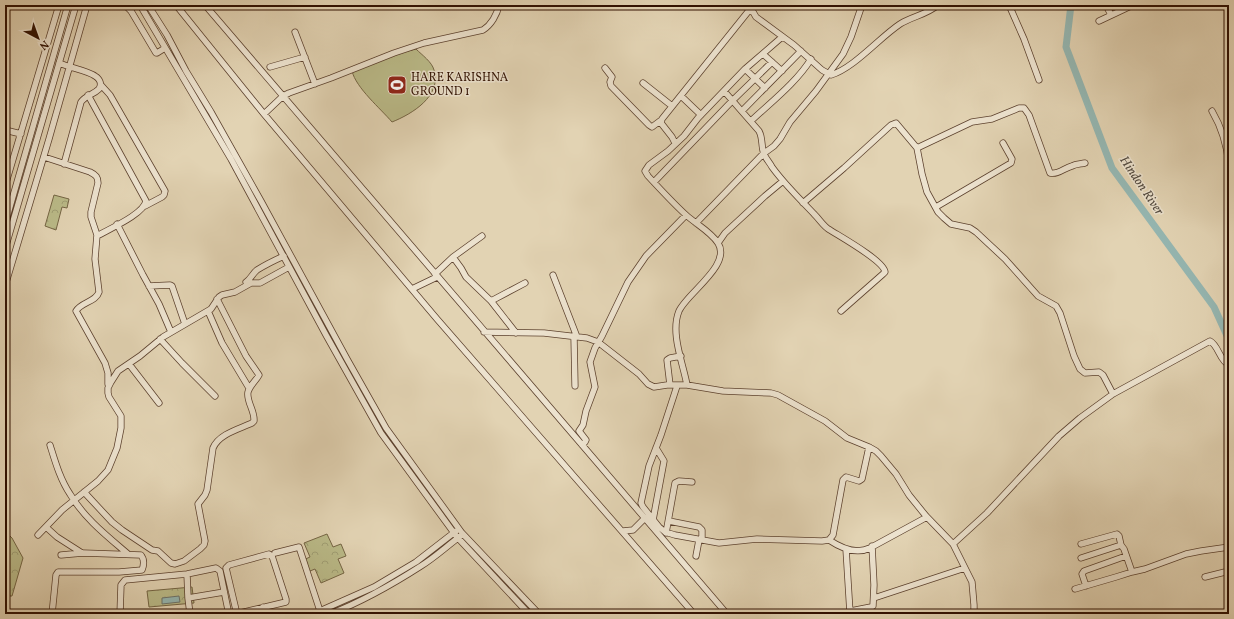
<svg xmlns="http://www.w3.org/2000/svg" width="1234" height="619" font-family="Vollkorn,serif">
	<defs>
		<pattern id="forest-crowns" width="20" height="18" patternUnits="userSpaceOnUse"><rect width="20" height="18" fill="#baba88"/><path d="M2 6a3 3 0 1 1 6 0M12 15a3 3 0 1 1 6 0" fill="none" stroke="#a09f74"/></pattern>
	</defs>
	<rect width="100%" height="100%" fill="#e2d3b3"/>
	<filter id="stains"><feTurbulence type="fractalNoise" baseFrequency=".005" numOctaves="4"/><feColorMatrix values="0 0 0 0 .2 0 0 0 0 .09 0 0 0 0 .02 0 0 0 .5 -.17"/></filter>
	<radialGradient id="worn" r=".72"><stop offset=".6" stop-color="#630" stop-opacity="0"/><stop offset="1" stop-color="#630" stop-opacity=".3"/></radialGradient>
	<path fill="url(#forest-crowns)" stroke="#756544" d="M54,195L69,199L67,208L62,207L56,230L45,226Z
		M5,531L12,538L23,558L12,596H5Z
		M327,534L333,547L341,544L346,556L338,559L344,573L321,583L315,569L305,573L301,561L310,557L304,543Z
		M192,587L194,603L149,607L147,591Z"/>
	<path fill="#baba88" stroke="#756544" d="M416,49C422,55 432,62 434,70C442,96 412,114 392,122C381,109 356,88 352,71L395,54Z"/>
	<path fill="#95b7b2" stroke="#6d746b" d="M179,596L180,602L162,604V598Z"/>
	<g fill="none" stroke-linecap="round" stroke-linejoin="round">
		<path stroke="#95b7b2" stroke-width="7" d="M1071,5L1066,47L1112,168L1214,307L1229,340"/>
		<defs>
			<path id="minor" d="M125,5L131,11L156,53H157L165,48
				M140,5L231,159L326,335L381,433L454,533L458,538L463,534
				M148,5L167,35L186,71L211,112L261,201L347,359L386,428L462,533L539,614
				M176,5L264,114L437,319L694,614
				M205,5L727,614
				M749,5L756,17L794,45L822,70L831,75C854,68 879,38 900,24C913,16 926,15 938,5
				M1009,5L1024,39L1039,80
				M1106,5L1111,15
				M1099,21L1133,5
				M295,32L315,84
				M763,54L782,71
				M59,63C68,67 89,71 95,76C100,79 102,84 99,89C93,95 86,95 81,102L64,164
				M270,67L305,57
				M605,68L612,77L610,82L611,86L649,125L652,127L660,121
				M745,69L765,88
				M643,83L672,106
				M101,85L110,95L165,191L164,195L162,197L145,206
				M724,91L759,131C763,138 761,147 764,154C766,159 770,163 772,167C785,185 800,199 815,215C820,220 824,227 830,230C841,237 884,261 885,272L883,274L841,311
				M88,95L146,201C144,214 109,229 97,236
				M681,96L701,115
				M742,111L801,51
				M1212,111C1222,128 1227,145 1229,165
				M264,114L283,96L289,93L331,78L394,53L424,43L483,30C491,25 497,15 499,5
				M751,121C770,103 797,82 811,59
				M5,130L21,134
				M675,143L672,137L661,123L662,119L751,8
				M917,148L972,122L992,119L1019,108H1024L1029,115L1050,173C1058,175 1064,168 1072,166C1076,164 1081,164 1085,163
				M44,157L90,172C96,175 98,177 98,183L91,212V217L97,235L95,259L99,292C96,302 81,302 76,311L105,363L108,373V384
				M654,182L732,101L772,62
				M5,186L59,5
				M803,203L844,168L891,125L896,123L917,148L922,174L927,192L938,212L944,218L951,224L970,228L976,232L1005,259L1038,296L1056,306L1060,313L1074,356L1080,369L1085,373L1099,372L1103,375L1113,394
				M936,207L1011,163L1012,159L1003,143
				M696,223L763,154L774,146L780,139L790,122L816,91L843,54L851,37L862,5
				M5,224L68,5
				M117,224L143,275L159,304L171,332
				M718,243L725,233L765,196L783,181
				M5,249L76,5
				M453,257L461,268L466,277L491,301L516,333
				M435,274L453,257L482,236
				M553,275L577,337
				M246,282C251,279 252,274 257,270C265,265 275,260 284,256
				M5,286L49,139L87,5
				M149,286L170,285L172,286L185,324
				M412,289L437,277
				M491,301L525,283
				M208,311L222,343L249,388
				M484,332L544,333L587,338L598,342L639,374L648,384L654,387L667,385H687L723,391L771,393L778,395L825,421L847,438L869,447L876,451L881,456L896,474L909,495L926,516L953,544L987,513L1059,436L1080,418L1113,394L1210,341C1219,346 1219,360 1229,365
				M574,337L575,386
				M160,339L182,363L215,396
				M129,364L159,403
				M670,385L667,360L670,358L681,356
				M687,385C683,363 670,333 679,311C687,293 732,265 718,243C711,232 696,224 686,215C673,203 660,189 648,176L645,171L649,165L668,151L684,136L698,118L745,69L782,37
				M677,386L661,435L649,466L641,503L643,507L659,527L665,532L675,535L719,543L757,539L822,541L829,540L833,535L843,480L846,477L859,481L862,479L869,447
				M50,445C55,461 60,479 70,494C84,518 107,536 128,554
				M582,445L585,442L586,440L579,431L583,425L586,411L595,387L590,362L595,348L602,336L628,282L646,256L686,215
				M84,492L112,522L122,530L152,550L158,551L171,563L175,564L184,561L200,549L204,545L205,541L198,504L205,495L207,490L213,448C219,434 239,429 252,423L254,421C255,411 246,401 248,392C250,385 256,381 259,375L246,356L217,299
				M653,520L664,461L656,448
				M669,521L699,527L702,530V540
				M46,527L57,537L82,553
				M623,531L633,530L645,518
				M666,533L675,483L679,481L692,482
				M38,535L62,510L98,481L108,470L117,448L121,428V416L109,397L108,393V388L111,382L118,371L140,356L163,337L211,309L219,297L222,295L235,292L251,283H260L289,267
				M829,540C841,548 856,555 870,548L927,517
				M953,544L972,582L974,605V614
				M1081,544L1117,534L1119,536L1121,545
				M846,549L850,613
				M275,553L299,547L320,611
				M269,554L272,556L286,599V602L240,613L236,610L226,568L229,565Z
				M696,556L699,540
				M1081,558L1121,545L1124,549L1132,572
				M187,574L188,598L224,592
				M1205,577L1229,571
				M1086,586L1082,574L1084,571L1126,556
				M1075,589L1116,577L1132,572L1145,569L1186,554L1201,551L1229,547
				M188,598L190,614
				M874,598L965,568
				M263,607L265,614
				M52,614L56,575L58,572H119L142,570C144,565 144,559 141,555L83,553L61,555
				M120,614L121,585L125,580L187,574L216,568L220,571L228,610L227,614
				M313,614L374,587L416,562L456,531
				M330,614C361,602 393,584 421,566C434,558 446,547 458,538L529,614
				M835,614L871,607L873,606L874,585L872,546
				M1215,614H1221"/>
		</defs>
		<use href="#minor" stroke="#5c412e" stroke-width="7"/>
		<use href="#minor" stroke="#ece2ce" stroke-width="5.5"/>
	</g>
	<defs>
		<symbol id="stadium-square" viewBox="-11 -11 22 22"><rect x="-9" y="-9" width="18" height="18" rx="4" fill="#8f2418" stroke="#ece2ce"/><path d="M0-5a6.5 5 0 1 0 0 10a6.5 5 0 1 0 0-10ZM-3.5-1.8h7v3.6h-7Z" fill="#fff"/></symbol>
	</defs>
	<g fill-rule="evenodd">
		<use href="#stadium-square" x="386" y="74" width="22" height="22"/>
	</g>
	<g text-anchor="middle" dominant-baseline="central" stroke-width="3" stroke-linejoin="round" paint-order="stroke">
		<g font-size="12" fill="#301001" stroke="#ece2ce" text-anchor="start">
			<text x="411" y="78">HARE KARISHNA<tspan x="411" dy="14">GROUND 1</tspan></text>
		</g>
		<g font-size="13" font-style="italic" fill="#534a3f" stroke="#ece2ce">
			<text transform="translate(1141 186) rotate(56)">Hindon River</text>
		</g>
	</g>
	<rect width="1234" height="619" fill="none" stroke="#e2d3b3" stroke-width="20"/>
	<rect x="6" y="6" width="1222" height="607" fill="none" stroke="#301001" stroke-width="2"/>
	<rect x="10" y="10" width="1214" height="599" fill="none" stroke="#301001"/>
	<g transform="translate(38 38) rotate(139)" stroke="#ece2ce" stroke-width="3" paint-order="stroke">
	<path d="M0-3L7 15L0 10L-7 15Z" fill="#301001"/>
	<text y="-6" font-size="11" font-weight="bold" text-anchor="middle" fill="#301001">N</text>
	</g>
	<rect width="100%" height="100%" filter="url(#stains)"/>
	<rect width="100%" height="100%" fill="url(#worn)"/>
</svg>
